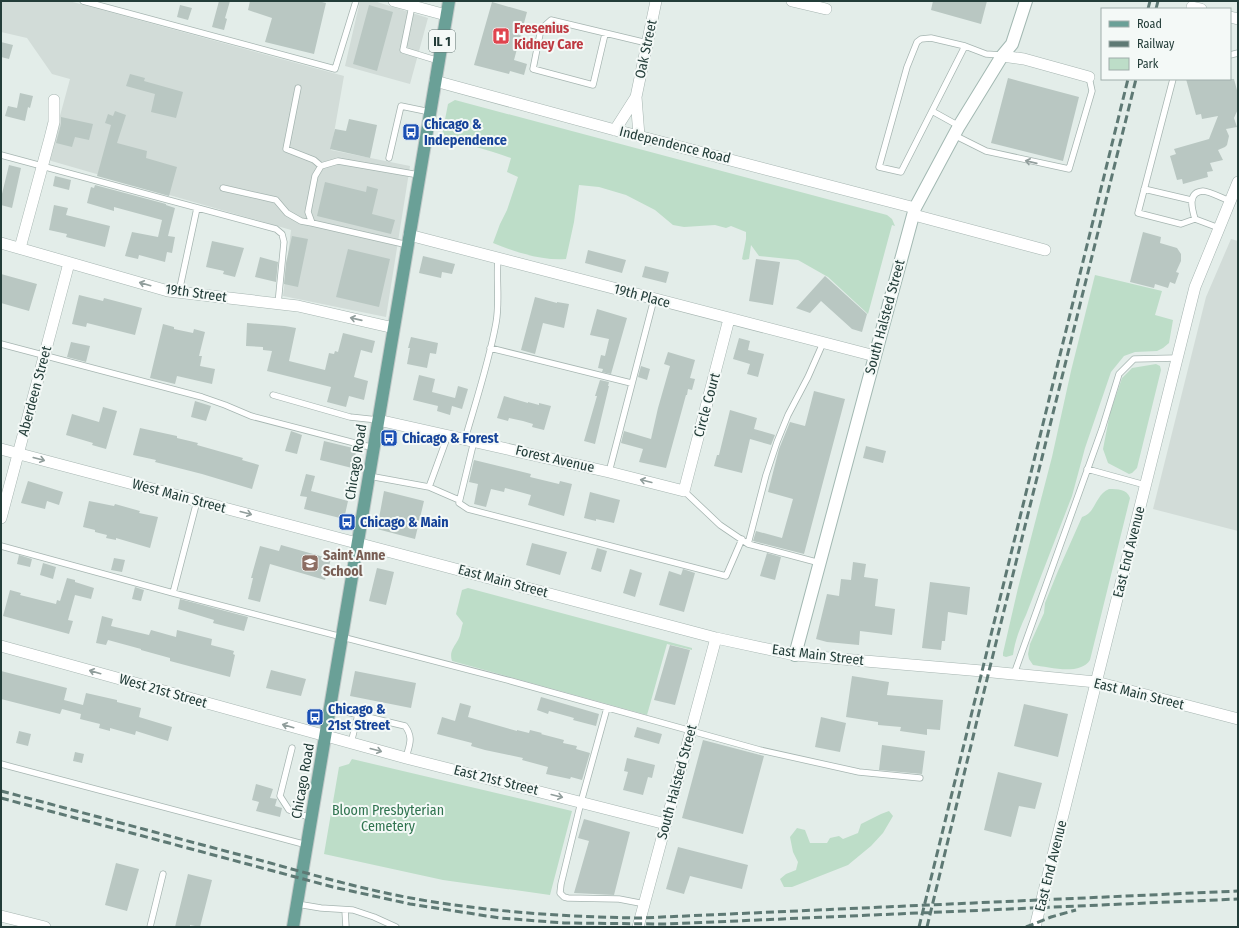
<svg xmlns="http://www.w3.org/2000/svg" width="1239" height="928" font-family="'Fira Sans Condensed',sans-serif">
	<rect width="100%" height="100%" fill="#e3ede9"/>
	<path fill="#d2dcd8" d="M1,1H69L344,76L331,150L410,166L386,317L283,296L291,230L48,160L70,79L52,74L27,38L1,32Z
		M360,1H374L428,18L410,84L345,66Z
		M1231,239L1238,241V531L1153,509L1206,297Z"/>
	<path fill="#bdddc8" d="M455,100L887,215L892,219L895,226L892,225L868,314L828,277L798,260L759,256L751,245L749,259L744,260L742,259L746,239V232L731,226L726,228L715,225L684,227L673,225L655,210L626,195L599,187L579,185L574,222L566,259C543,261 514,252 493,243L500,224L507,210L518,177L507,172L511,158C488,150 466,143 441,140L448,104Z
		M1095,275L1162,291L1155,315L1173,320L1169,343L1163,348L1157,351L1135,352L1124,356L1111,372L1085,448L1072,496L1026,615C1020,628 1015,640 1013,655L1006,657L1003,656V653L1018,588L1052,457L1071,371Z
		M1156,364L1160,366L1161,370L1137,468L1132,473L1129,474L1108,463L1103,449L1110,413L1122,378L1132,368Z
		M1109,489C1118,489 1127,489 1130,498L1090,660C1080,676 1049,667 1033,665L1029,659L1028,654L1030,644L1044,613L1045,603L1058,571L1082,517C1096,513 1095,495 1109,489Z
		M468,588L692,648V650L667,644L647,715L452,661C449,652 454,647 458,640C461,635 461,628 463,623L456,614L462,590Z
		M352,759L572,811L550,895L443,880L324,854L339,767L349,764Z
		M889,811L893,816L883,833L871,846L848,865L792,887H784L780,879L786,874L796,870L798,862L793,852L790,837L797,828L805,830L810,843H827L830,838L839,836L843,839L858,833L861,824L881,814Z"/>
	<path fill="#b9c7c2" d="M219,1H230L225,18L227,19L224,30L212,27Z
		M250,1H318L326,3L314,54L265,42L272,18L248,10Z
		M933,1H987L981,24L931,10Z
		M492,2L527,12L514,60L527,64L524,75L510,71L509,74L474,65Z
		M180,5L192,8L188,20L177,17Z
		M369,5L393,12L377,71L353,64Z
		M1,42L13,45L9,59L1,57Z
		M130,74L145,78L144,81L183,92L176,118L151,112L155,94L126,86Z
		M1008,78L1079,97L1063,161L991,143Z
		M1186,79H1234L1238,94V109L1234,118L1237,127L1226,129L1229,136L1227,145L1225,147L1218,150L1223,160L1210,163L1213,171L1207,172L1208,177L1183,184L1182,179L1177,180L1170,156L1176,154L1174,149L1209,139L1218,116L1202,119L1201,114L1196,115Z
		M20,93L33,96L30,108L28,107L25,121L5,116L8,106L17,108Z
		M115,111L126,115L117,143L147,151L146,158L177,167L169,196L97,176L111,125L105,123L108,114L113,116Z
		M61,117L93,124L89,140L75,137L72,147L56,143L61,124Z
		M349,119L377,125L370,158L330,149L335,129L346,131Z
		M9,165L21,168L12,208L1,205V198Z
		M55,176L71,180L69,190L53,186Z
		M325,182L366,192L367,186L378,189L372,214L395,220L391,234L317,216Z
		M95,185L166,204V205L175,208L168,236L175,237L172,253L167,252L165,262L139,255L138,259L125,256L132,232L158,237L162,220L114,207V211L87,203L91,187L94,188Z
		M54,205L68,208L66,215L110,226L105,247L66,237L67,234L49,230Z
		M1143,232L1161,237L1160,243L1177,248L1181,254V261L1176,272L1179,273L1175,284L1170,282L1168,288L1155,284L1154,288L1130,282Z
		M292,236L308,239L298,287L284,284L286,263Z
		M212,241L244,248L235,277L223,274L224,271L206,267Z
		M348,249L390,259L379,307L336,297Z
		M588,250L626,260L622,273L585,263Z
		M423,256L455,264L452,274L442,272L441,278L419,273Z
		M260,257L278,262L276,282L255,277Z
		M756,259L780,262L773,305L749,301Z
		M645,266L669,272L666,283L642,277Z
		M1,274L37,284L29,311L1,303Z
		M825,276L867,314L862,332L852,329L821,301L810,313L796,308Z
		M79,295L103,301L104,298L142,308L135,335L87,323L86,327L72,324Z
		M535,297L557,303V302L569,304L564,328L543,323L535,354L521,350Z
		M597,309L627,318L611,374L602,372L603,369L598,368L601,355L605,356L609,339L590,335Z
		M247,323L285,326L296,328L289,361L325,370L329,353L334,354L335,351L338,352L343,333L375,341L372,353L361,350L354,377L368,381L364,400L349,396L346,407L327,402L331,387L267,371L272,351L263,350V347L246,346Z
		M163,324L174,327V329L193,333L194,329L205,332L199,356H202L200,366L215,369L212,384L177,376L175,384L150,378Z
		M411,337L438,343L436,354L430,353L427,368L407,364L410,348H408Z
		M739,338L750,341L748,350L764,354L758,377L747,374L750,364L733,359Z
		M71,342L90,346L86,362L67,357Z
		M668,352L695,360L690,378L695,379L692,390L688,389L687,395H686L666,468L639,462L643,449L621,443L624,431L651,439L658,408L670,366L664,364Z
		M641,366L650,369L647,380L638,377Z
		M419,375L435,379L432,392L455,398L458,386L468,389L462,409L452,406L450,415L437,411L438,406L413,400Z
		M600,380L609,382L608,386H609L595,444L584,441L597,396H595Z
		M814,391L845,399L804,554L753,541L756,531L782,538L793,499L768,492L779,449L790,422L805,426Z
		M504,396L528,403V402L539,405V403L551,406L544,430L532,427L533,424L523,421L509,418L508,421L497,418Z
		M195,401L211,406L206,421L191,417Z
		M103,407L117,411L106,449L92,445L93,443L66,435L72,414L99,422Z
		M730,410L757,418L754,429L775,435L771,445L750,439L742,473L714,466L717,455H719Z
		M140,428L177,436V438L198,443L197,445L243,458L242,460L259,465L252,489L202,474L155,462L156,460L133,455Z
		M291,431L302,435L297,454L285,451Z
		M324,441L357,449L352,468L320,460Z
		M866,446L886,451L883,463L863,458Z
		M474,460L531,474L530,477L559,484L560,481L572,484L564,516L528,505L531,495L505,488L504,492L491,489L486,507L474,504L478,484L469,482Z
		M306,474L315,476L311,491L348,501L344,519L304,509L307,497L300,496Z
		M28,481L63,492L59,505L47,501L45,509L21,503Z
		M384,491L424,501L415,539L377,529Z
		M590,492L620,500L614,523L596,519V521L584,518Z
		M89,501L114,506L115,504L140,511L139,513L158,517L150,548L116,538V540L106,538L107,535L95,532V530L83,527Z
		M532,543L567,552L560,575L526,565Z
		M281,545L331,559L325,580L270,564L260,602L248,599L253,578H251L260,546L279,551Z
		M597,548L607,551L601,572L591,569Z
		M767,553L781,557L775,580L760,576Z
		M19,555L32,559L30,567L17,564Z
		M114,558L125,560L122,572L111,570Z
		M853,562L866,564L864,577L878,579L875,606L895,609L892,635L860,631L859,645L827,642L816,639L827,594L839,596L841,579L851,580Z
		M43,563L56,567L53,579L40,575Z
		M377,568L394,572L386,605L369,601Z
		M630,569L642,573L635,597L623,593Z
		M683,569L695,573L684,612L659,605L669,571L681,575Z
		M67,578L75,580V582L94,588L91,599L75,595L68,620L73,621L69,634L3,616L10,590L21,593L20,595L56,604L57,600L60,601Z
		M930,582L970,587L967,615L948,612L945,641H942L941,650L922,648Z
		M135,587L144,590L141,601L132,599Z
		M180,599L248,617L244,631L213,623L214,620L178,609Z
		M102,616L113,619L111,626L149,635L151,630L176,637L177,630L212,639L211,645L234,651L233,654L235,655L230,677L170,661V658L141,650V649L108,640L106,645L96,643Z
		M670,645L690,650L675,705L654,700Z
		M271,670L306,679L301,696L266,688Z
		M1,671L67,688L64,700L83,705L86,693L117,700V702L141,708L139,717L172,727L168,741L136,731L135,735L110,728V731L99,728L100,724L80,719L81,714L62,709L60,714L1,699Z
		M355,671L416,683L411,708L350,696Z
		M852,676L889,682L887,695L943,700L940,730L927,729V735L900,731L901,727L878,725V722L846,717Z
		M541,697L599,714L596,726L573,720L574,718L549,711L548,714L537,710Z
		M460,703L471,706L468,717L517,731V730L529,733L530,730L542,733L541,734L564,740L563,743L577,746L576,749L590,753L582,780L571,777L570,779L546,774L548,767L522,760L523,758L485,750L471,746L472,743L437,734L442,717L455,721Z
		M1024,704L1068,714L1058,757L1014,746Z
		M821,717L846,723L840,752L815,747Z
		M637,727L662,734L659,744L634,737Z
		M19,731L31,734L28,746L16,743Z
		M703,740L764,756L743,834L682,818Z
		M882,745L925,751L922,774L879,770Z
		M75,752L84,754L82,763L73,761Z
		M627,758L655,765L652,778L648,777L643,795L623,790L628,772L624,771Z
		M998,772L1042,783L1035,809L1019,806L1011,837L984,830Z
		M256,784L273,789L270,798L277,799L275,806L282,808L280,817L256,811L259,802L252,800Z
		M584,819L630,832L614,895L574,893L589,841L578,838Z
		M678,847L748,865L742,889L690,876L684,894L666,889Z
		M116,863L139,869L127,911L105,905Z
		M188,874L212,880L200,927L190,925V927H175Z"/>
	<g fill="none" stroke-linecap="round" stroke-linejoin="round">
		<defs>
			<path id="lane" d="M83,1L335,69L356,1
				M412,6L403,50L439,61
				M605,34L593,85L533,69L541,29L551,20L647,43
				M965,46L901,172L879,167L907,67L917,42L921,39L931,38L965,46L986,54L1001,55
				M1230,55L1238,53
				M1173,79L1138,213L1181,224L1195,219L1219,228
				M298,88L286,149L314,160L321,166
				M932,111L959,126
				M954,135L986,151L1069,169L1092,91L1089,77
				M1,155L276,229L282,234L284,242L278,304
				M389,158L401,106L430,112
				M223,188L276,200L287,213L301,221L312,223
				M1144,189L1191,200
				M1195,219C1192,209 1187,192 1203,191C1209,191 1224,199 1230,201
				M408,245L312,223L308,212L315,176L321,166L338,161L419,175
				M179,292L197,208
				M1,344L202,397L225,405L251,416L374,448
				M490,348L631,383
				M273,395L350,417L378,420
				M465,439C476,401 489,362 496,323C500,302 496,280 498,259
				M474,441L459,503L468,509L726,576L742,539
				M1087,469L1145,485
				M609,472L654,299
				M369,476L429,487L448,435
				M429,487L459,500
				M684,491L720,525L748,544L820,563
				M748,544L766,475L777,442L788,415L808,377L823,343
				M1,546L173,593L511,681L760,750L859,772L920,778
				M173,593L197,501
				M1014,674L1102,429L1119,374L1134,359L1177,358
				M330,708L405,726C414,738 409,745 406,758
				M607,708L581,802L561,884L560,893L564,897L568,898L619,899L645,904
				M351,743L358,715
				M292,748L280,796L289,810L311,818
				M1,764L307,845
				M297,904L321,908L353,910L374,917L396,927
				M345,910L346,927
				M150,927L163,874"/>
			<path id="street" d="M394,1L446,15
				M792,1L826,9
				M1192,7L1201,9
				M1230,17L1238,19
				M1002,56L1024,59L1089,77
				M435,81L615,130L915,208
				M615,130L636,97
				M639,136L636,97L656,1
				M914,215L1045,250
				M409,235L875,356
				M1,243L168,291L298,306L394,328
				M20,248L50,138L54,122V100
				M378,420L609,472L684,491L729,319
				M1,449L716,638L795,655L982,671L1096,682L1238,719
				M1,518L69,263
				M1,646L406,758L666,824
				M1,916L45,927
				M638,927L716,638
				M1035,927L1195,287L1238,182"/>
			<path id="secondary" d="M795,655L875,356L915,208L959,126L1002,56L1012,44L1026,1"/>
			<path id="primary" d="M293,927L449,1"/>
		</defs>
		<use href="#lane" stroke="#a6b5b1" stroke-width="7"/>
		<use href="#street" stroke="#a6b5b1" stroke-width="12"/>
		<use href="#secondary" stroke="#a2b8b2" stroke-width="14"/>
		<use href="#primary" stroke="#c1c9c8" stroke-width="14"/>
		<use href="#lane" stroke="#fff" stroke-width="5.5"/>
		<use href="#street" stroke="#fff" stroke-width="11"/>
		<use href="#secondary" stroke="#fff" stroke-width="12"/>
		<use href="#primary" stroke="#6aa097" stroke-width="12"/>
		<path stroke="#5e7974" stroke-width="3" stroke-dasharray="8 4" stroke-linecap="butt" d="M1148,9L1150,1
			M1156,9L1158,1
			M1,791C85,813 168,836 252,858C314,875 377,894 441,903C507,913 574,917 641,918L1238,891
			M1,798L333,887L410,904L500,918L564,923L667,924L1238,899
			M919,927L1128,79
			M927,927L989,671L1136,79
			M1026,927L1051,917L1076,910"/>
	</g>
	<defs><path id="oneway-shaft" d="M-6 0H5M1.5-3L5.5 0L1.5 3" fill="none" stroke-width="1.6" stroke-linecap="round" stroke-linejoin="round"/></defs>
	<g stroke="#919e9c">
		<use href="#oneway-shaft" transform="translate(1031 162) rotate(-167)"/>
		<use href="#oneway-shaft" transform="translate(145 284) rotate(-164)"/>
		<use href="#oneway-shaft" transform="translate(356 319) rotate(-167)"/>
		<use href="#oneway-shaft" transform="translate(39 459) rotate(15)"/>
		<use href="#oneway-shaft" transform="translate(646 481) rotate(-166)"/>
		<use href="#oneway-shaft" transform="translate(246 513) rotate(15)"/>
		<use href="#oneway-shaft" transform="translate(95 672) rotate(-164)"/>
		<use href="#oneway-shaft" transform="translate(288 726) rotate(-164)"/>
		<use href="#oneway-shaft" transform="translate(376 750) rotate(15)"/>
		<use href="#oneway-shaft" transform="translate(557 796) rotate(14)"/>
	</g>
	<defs>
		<symbol id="hospital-square" viewBox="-11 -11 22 22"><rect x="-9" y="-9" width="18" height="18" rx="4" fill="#e0444e" stroke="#f4f9f7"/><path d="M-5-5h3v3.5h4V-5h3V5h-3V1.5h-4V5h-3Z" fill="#fff"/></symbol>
		<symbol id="bus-square" viewBox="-11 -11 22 22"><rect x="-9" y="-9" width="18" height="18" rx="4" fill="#1a4fb4" stroke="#f4f9f7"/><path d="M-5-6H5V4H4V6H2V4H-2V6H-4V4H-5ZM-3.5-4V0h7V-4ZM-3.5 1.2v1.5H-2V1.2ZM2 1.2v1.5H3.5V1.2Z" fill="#fff"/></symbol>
		<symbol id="school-square" viewBox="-11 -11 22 22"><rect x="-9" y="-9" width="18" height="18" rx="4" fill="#8d6e63" stroke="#f4f9f7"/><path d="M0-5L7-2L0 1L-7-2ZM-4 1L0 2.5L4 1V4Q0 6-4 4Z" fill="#fff"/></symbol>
	</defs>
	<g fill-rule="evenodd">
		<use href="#hospital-square" x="491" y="26" width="20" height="20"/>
		<use href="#bus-square" x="401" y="122" width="20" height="20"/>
		<use href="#bus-square" x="379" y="428" width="20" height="20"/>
		<use href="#bus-square" x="337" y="512" width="20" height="20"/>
		<use href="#school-square" x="300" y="553" width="20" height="20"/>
		<use href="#bus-square" x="305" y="707" width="20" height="20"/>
	</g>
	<g text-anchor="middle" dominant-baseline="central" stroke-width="4" stroke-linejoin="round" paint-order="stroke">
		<rect fill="#f4f9f7" stroke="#627572" stroke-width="1" x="429" y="30" width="26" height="22" rx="3"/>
		<g font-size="13" font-weight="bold" fill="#233d39">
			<text x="442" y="41">IL 1</text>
		</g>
		<g font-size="14" font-weight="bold" fill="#be3a42" stroke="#f4f9f7" text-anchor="start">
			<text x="514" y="28">Fresenius<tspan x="514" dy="16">Kidney Care</tspan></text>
		</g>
		<g font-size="14" fill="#233d39" stroke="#f4f9f7">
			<text transform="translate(646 49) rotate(-78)">Oak Street</text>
			<text transform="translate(675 145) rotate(14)">Independence Road</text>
			<text transform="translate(196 293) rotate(8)">19th Street</text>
			<text transform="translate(642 296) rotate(15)">19th Place</text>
			<text transform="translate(885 317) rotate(-75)">South Halsted Street</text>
			<text transform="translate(35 391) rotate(-75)">Aberdeen Street</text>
			<text transform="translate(707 405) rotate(-75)">Circle Court</text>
			<text transform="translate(555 459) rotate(13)">Forest Avenue</text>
			<text transform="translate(356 462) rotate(-81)">Chicago Road</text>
			<text transform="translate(179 496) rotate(15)">West Main Street</text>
			<text transform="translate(1129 552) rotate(-76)">East End Avenue</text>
			<text transform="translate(503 581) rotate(15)">East Main Street</text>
			<text transform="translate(818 655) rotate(7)">East Main Street</text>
			<text transform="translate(163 691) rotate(16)">West 21st Street</text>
			<text transform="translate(1139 694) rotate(14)">East Main Street</text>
			<text transform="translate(496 780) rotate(14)">East 21st Street</text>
			<text transform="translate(303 781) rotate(-80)">Chicago Road</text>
			<text transform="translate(677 782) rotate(-75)">South Halsted Street</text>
			<text transform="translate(1051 866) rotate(-76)">East End Avenue</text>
		</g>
		<g font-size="14" font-weight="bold" fill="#164399" stroke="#f4f9f7" text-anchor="start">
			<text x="424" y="124">Chicago &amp;<tspan x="424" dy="16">Independence</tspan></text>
			<text x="402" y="438">Chicago &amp; Forest</text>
			<text x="360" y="522">Chicago &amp; Main</text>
			<text x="328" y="709">Chicago &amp;<tspan x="328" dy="16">21st Street</tspan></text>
		</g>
		<g font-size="14" font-weight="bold" fill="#785e54" stroke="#f4f9f7" text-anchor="start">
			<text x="323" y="555">Saint Anne<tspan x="323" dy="16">School</tspan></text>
		</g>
		<g font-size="14" fill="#2f734f" stroke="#f4f9f7">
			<text x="388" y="810">Bloom Presbyterian<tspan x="388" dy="16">Cemetery</tspan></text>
		</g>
	</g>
	<rect width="1239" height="928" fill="none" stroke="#233d39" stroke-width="4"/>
	<rect x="1101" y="8" width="130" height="72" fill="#f4f9f7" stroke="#a0aeab"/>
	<rect x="1109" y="21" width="20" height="6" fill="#6aa097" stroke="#a0aeab"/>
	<text x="1137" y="28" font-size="12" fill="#233d39">Road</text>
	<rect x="1109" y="41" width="20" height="6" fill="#5e7974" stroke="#a0aeab"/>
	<text x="1137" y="48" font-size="12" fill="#233d39">Railway</text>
	<rect x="1109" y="58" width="20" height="12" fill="#bdddc8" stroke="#a0aeab"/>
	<text x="1137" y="68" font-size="12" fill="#233d39">Park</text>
</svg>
